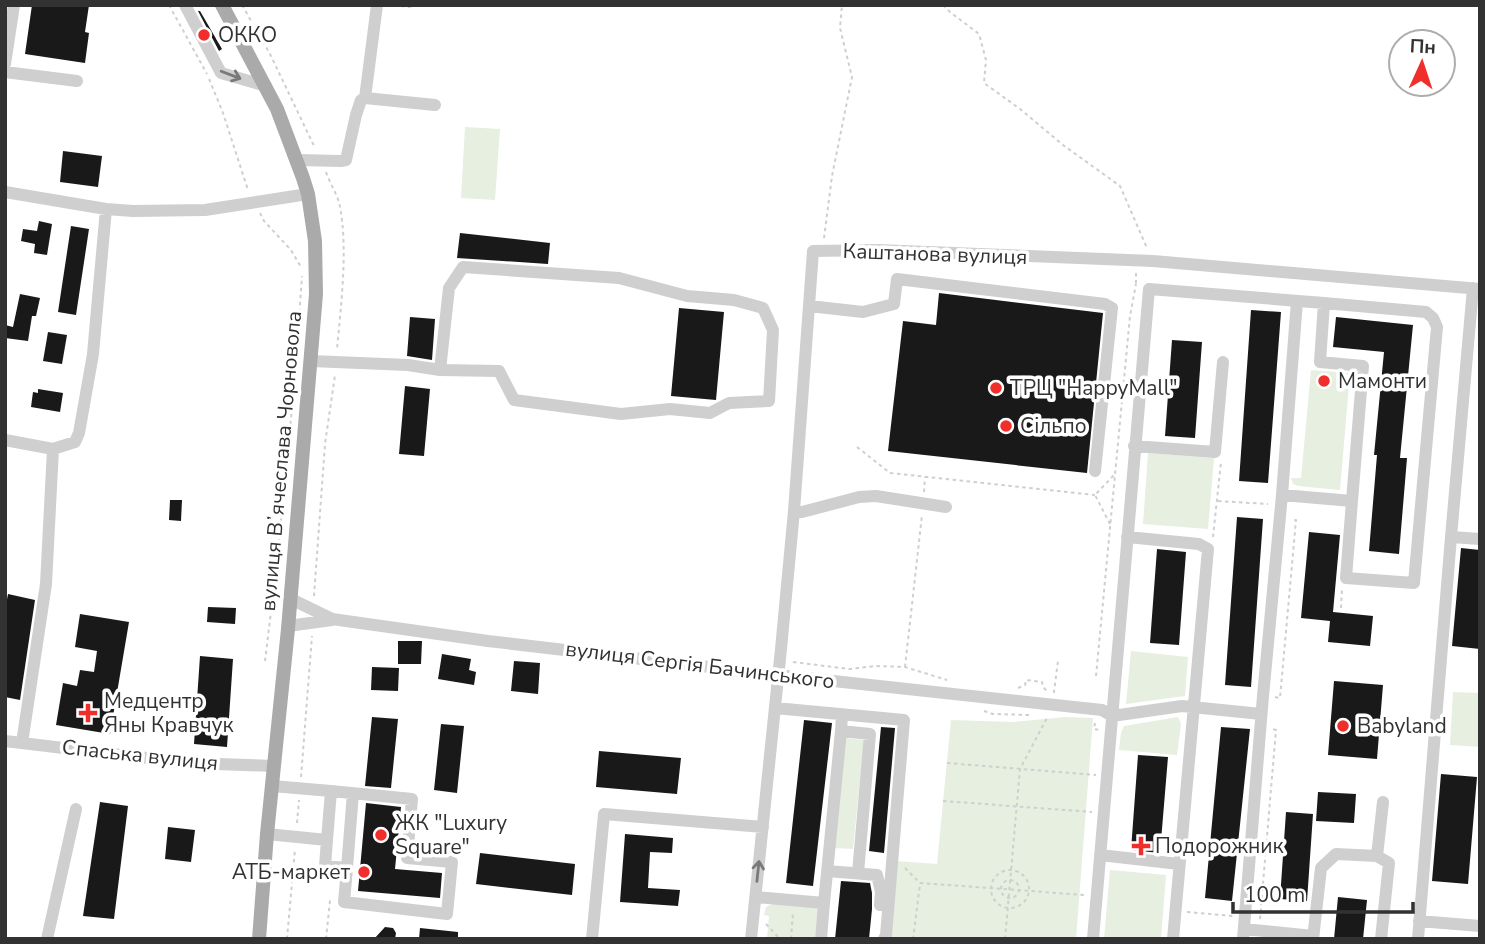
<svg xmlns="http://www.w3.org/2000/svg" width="1485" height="944" font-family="'Nunito Sans',sans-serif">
	<rect width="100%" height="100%" fill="#fff"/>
	<path fill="#e7efe0" d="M465,127L500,129L495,200L461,198Z
		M1311,370L1350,373L1340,490L1298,486L1293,484L1291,478H1301Z
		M1148,453L1214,458L1208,529L1143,524Z
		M1131,651L1188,657L1185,696L1126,704Z
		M1453,692L1480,693V747L1450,745Z
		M1065,717L1093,718L1076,939H889L897,861L937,864L951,720L1014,722Z
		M1178,717L1181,724L1177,755L1119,750L1121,733L1124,726Z
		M845,738L864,740L853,849L834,848Z
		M1110,870L1166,875L1161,939H1104Z
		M774,903L818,907L815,939H767L769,916L764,915L766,907Z"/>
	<path fill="#191919" d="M32,5H89L85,32L89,33L85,63L25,54Z
		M198,11H200L222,49L219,51Z
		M63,151L102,156L98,187L60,182Z
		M39,221L52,224L47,255L34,253L35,244L21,241L23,229L37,231Z
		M71,226L89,229L76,315L58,312Z
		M460,233L550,243L548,264L457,258Z
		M939,293L1103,313L1087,473L888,451L903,321L936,325Z
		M20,294L40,298L36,316H32L28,341L5,338V325L13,327Z
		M679,308L724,312L716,400L671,396Z
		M1251,310L1281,312L1268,483L1239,481Z
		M410,317L435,319L432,360L407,356Z
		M1336,317L1413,325L1400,458H1407L1399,554L1369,551L1377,455H1374L1384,352L1333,347Z
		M48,332L67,335L62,364L43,361Z
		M1172,340L1202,342L1195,438L1165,436Z
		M405,386L430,389L424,456L399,454Z
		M38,389L63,393L60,412L31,407L33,392L38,393Z
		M170,500H182L181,521L169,520Z
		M1237,517L1263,519L1251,687L1225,685Z
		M1309,532L1340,535L1333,612L1373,616L1370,646L1328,642L1330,621L1301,618Z
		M1461,548L1480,550V649L1452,646Z
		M1157,549L1186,552L1179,645L1150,643Z
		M8,594L35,600L20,700L5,697V610Z
		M208,607L236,608L235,624L207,622Z
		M80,614L129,622L110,734L56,725L63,683L77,686L80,670L94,672L97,651L75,647Z
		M398,641H422L421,664H398Z
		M442,654L471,659L469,670L476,672L474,685L438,679Z
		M200,656L233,659L227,747L194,744Z
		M514,661L540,663L538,694L511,691Z
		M372,667L399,668L398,691L371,690Z
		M1334,681L1383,685L1377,759L1328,755Z
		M372,717L398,719L391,788L365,786Z
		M804,720L832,723L813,886L786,883Z
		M441,724L464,726L457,793L434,790Z
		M881,727L895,728L884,853L869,851Z
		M1221,727L1250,729L1232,901L1205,898Z
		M599,751L681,758L677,794L596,787Z
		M1138,755L1168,757L1160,853L1131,850Z
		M1441,774L1477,777L1468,884L1432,881Z
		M1318,792L1356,794L1354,823L1316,821Z
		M100,802L128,806L114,919L83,916Z
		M366,803L401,807L395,869L442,873L440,898L358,891Z
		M1286,812L1313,814L1307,901L1280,899Z
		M168,827L195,830L191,862L165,859Z
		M625,834L673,838L672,853L650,852L648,888L680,890L678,906L620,902Z
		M480,853L575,864L572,895L476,884Z
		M841,881L870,883L872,893V909L869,939H835Z
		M1338,897L1367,900L1363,939H1334Z
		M385,927L393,928L396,933L395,939H374Z
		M420,928L458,932V939H419Z"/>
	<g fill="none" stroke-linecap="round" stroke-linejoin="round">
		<path stroke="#cfcfcf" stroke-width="2" stroke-dasharray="3.5 3.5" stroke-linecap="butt" d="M169,5L207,74
			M242,5L270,54L315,148
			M394,5L409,7L418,5
			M943,5L950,12L979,34L986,60L984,83L1020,109L1063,145L1120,186L1147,248
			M209,79L223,113L248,190
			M326,172C330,184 338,195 340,207C348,249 341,306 337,349
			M260,213L264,221L291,250L301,267
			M824,238L832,176L852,77L840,28L842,5
			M1136,273V285
			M294,389L302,276
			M857,447L890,473L1095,495
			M924,492L925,477
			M1218,501L1268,504
			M1110,524L1095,495L1114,475
			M1213,537L1221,462
			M314,596L325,444L335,375
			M1341,608L1342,589
			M265,661L276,571L293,398
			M793,662L849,669L876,666L905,667L947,680
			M905,667L922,515
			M1096,676L1130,316L1136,284
			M1018,688L1025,685L1026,680L1042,682L1043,687L1047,691
			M1053,692H1054L1058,661
			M1275,697L1280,698L1296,520H1292
			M984,711L993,714L1030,715
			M1095,723L1094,729L1100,730
			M947,763L1096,775
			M301,777L312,636
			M943,801L1092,812
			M297,823L299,800
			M905,868L920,883L1085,895
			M991 889a19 19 0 1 1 38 0a19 19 0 1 1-38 0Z
			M1001 889a9 9 0 1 1 18 0a9 9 0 1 1-18 0Z
			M1187,912L1233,916
			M1260,919L1276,730L1272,729
			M766,924L780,939
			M287,939L295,849
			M326,939L330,901H332
			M791,939L793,912
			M913,939L920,884
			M1005,939L1020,769L1048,716"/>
		<path stroke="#cfcfcf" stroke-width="12" d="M185,5L221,73L266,86
			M5,64L14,5
			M5,72L77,81
			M365,98L377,5
			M297,160L341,161L346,160L356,115L361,100L365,98L435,105
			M5,192L106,209L133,211L205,210L308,194
			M809,306L863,312L894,304L897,279L1105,304L1112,308L1095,471
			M311,361L408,365L440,370L449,288L463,267L619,278L687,296L734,300L763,308L773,330L769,401L729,403L710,413L670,409L621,414L514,400L499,371L440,370
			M5,440L53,449L75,442L79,433L93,354L106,209
			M1134,446L1215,452L1223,362
			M1282,495L1352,501L1363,366L1320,362L1324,303L1426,312L1433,318L1437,327L1414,583L1346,578L1352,501
			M794,511L802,512L859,497L876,496L946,507
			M1127,537L1199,544L1208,549L1173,939
			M1451,537L1473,288
			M291,599L332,619L488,641L778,675L1102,710L1112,716L1182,706L1261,714
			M288,626L332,620
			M775,708L904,720L886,935L884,939
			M842,715L841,731L870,734L858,873
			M5,741L188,763L274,766
			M22,743L46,584L53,449
			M272,786L331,791
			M267,834L327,840L331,791L412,799L407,858L452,862L447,914L344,902L347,868
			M327,840L325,866L347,868L353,793
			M1100,855L1179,864
			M1377,856L1389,863L1381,939
			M827,871L877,875L881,892L880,905
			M756,897L824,903L821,939
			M824,903L841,731
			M1419,921L1480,926
			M1244,929L1313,936
			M47,939L76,809
			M592,939L604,814L763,827
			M751,939L781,649L794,511L813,251L877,250L1153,261L1480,289
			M1093,939L1149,289L1324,303
			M1243,939L1263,696L1282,495L1297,301
			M1313,939L1321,868L1336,854L1377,856L1383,802
			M1418,939L1451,537L1480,539"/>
		<path stroke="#aaa" stroke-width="14" d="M222,5L277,109L303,178L308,194L315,241L316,294L288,629L267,834L259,939"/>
	</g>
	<defs><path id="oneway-shaft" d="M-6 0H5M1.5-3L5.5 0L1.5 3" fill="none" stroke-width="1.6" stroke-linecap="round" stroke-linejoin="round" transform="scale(1.75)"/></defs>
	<g stroke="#797979">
		<use href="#oneway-shaft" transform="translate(231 75) rotate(21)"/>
		<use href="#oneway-shaft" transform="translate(758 871) rotate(-84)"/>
	</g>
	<g fill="#f02f2d" stroke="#fff" stroke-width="2.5">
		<circle cx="204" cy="35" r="7"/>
		<circle cx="1324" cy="381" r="7"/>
		<circle cx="996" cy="388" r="7"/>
		<circle cx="1006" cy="426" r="7"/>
		<path d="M84.5 702.5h7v7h7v7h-7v7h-7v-7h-7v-7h7z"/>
		<circle cx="1343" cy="726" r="7"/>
		<circle cx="381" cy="835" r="7"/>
		<path d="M1137.5 835.5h7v7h7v7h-7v7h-7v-7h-7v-7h7z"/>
		<circle cx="364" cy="872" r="7"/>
	</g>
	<g text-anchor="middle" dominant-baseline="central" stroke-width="7" stroke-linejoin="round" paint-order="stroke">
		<g font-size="21" fill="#323232" stroke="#fff" text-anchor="start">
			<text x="218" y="35">ОККО</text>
			<text x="1338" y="381">Мамонти</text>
			<text x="1010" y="388">ТРЦ "HappyMall"</text>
			<text x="1020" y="426">Сільпо</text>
			<text x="104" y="701">Медцентр<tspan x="104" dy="24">Яны Кравчук</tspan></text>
			<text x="1357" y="726">Babyland</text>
			<text x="395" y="823">ЖК "Luxury<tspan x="395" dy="24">Square"</tspan></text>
			<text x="1155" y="846">Подорожник</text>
			<text x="350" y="872" text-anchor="end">АТБ-маркет</text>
		</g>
		<g font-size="21" fill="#323232" stroke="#fff">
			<text transform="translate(935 254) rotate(2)">Каштанова вулиця</text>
			<text transform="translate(281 461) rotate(-85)">вулиця Вʼячеслава Чорновола</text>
			<text transform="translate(700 665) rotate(7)">вулиця Сергія Бачинського</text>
			<text transform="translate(140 755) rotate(6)">Спаська вулиця</text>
		</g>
	</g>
	<rect width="1485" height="944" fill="none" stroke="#323232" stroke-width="14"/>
	<g transform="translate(1422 63) rotate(3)"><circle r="33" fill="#ffffff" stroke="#adadad" stroke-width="2"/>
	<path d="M0-5L12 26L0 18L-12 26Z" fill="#f02f2d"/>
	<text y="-10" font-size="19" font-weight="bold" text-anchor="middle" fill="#323232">Пн</text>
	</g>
	<path d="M1233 902v10h180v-10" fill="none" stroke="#323232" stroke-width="3.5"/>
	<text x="1244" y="902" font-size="21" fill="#323232" stroke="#ffffff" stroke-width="5" paint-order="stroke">100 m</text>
</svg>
